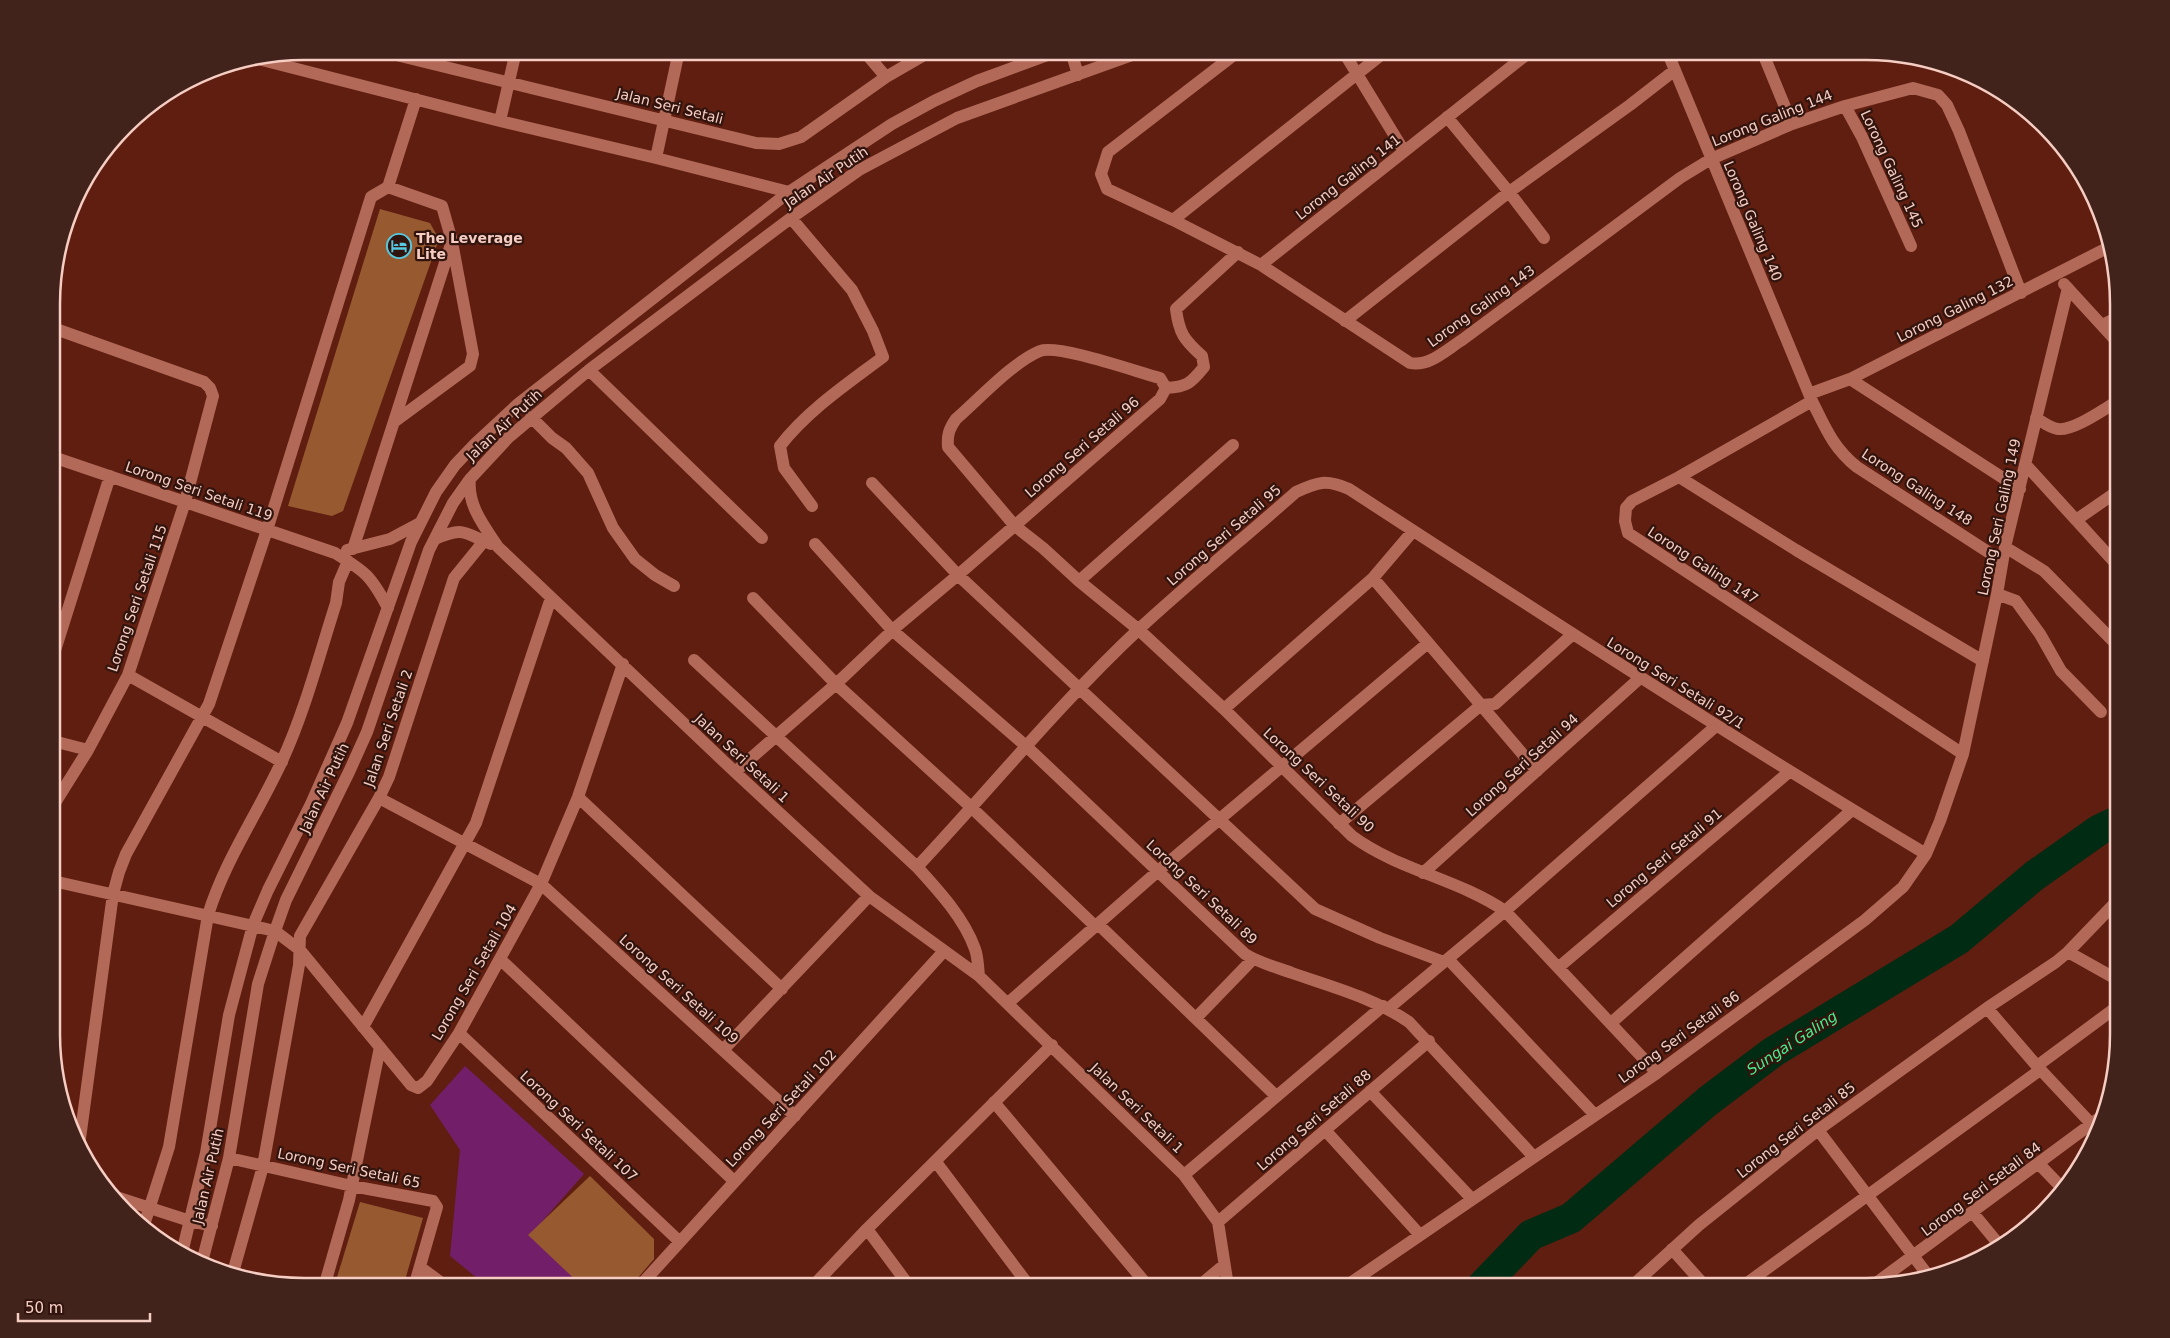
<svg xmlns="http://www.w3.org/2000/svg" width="2170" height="1338" font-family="'DejaVu Sans',sans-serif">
	<rect width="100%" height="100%" fill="#5f1e10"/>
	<path fill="#731e69" d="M465,1066L584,1174L531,1234L590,1287H488L450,1256L460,1150L430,1105Z"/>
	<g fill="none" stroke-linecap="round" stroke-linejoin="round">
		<path stroke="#022b13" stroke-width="31" d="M1482,1286L1531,1235L1571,1218L1708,1101L1773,1052L1959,939L2034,876L2099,830L2118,821"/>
	</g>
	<path fill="#975a30" d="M380,209L430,223L439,239L343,511L332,516L288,506Z
		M590,1176L654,1239V1259L630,1287H583L528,1235Z
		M360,1202L423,1218L403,1287H334Z"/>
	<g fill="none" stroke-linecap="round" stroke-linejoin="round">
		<path stroke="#b26958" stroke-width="12" d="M380,51L756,143L779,144L801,137L886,77L931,51
			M864,51L886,77
			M1071,51L1078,75
			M1239,51L1108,152L1101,174L1107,189L1173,220L1261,265L1410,363C1429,367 1446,350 1462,340L1680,178L1711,159L1792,124L1845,106L1913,88L1938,95L1947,105L1959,131L2021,293
			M1343,51L1404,151
			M1667,51L1812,401C1825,427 1833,448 1857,467L2002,561
			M1762,51L1792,124
			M262,60L500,121L656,158L789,192
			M1845,106L1862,137L1911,246
			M1447,117L1509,192L1544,238
			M500,121L516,51
			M656,158L679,51
			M791,218L852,290L873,331L883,357C847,384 808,410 780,446L784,468L812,506
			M1173,220L1386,51
			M1261,265L1531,51
			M2064,284L2118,343
			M1345,321L1509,192L1630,105L1675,70
			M2102,325L2118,317
			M53,328L204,382L210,388L213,396L185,502L128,675L88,750L53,806
			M589,370L762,538
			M1850,379L2020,489
			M1166,388L1160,378C1137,372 1058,344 1040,351C1013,362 979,399 956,419C949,429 947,435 948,447L1015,526L1043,548L1079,581L1139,630L1224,709L1352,836C1398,870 1458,879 1505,911L1657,1073
			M1166,388C1187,387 1191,383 1204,367L1202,356C1184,340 1179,333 1176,309L1238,252
			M1809,394L1850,379L2111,246
			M1812,401L1679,477L1632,501L1626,508L1625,521L1628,533L1963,754
			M531,417L552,438L566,448L588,473L613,528L635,559L655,575L674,586
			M2036,418C2043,422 2050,428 2058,429C2074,431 2104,409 2118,401
			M394,422L470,366L473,354L452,242
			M53,457L335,553C366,572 371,576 388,608
			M2025,464L2118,566
			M1679,477L1796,550L1983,661
			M470,479C467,505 484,526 498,547L735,772L869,896L979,976L1184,1175L1218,1222L1228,1286
			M872,483L958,575L1315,909L1380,938L1444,962
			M2076,520L2118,491
			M435,539C464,526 464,533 491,544
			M815,544L892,630L1026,746L1245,954C1259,963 1276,967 1292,973C1332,987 1374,998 1409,1022L1534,1157
			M2005,547L2044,571L2118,646
			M353,549L452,241L442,206L388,187
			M347,550L390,539L420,523
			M1373,578L1537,771
			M1079,581L1233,445
			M1997,594L2016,601L2040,634L2061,671L2101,712
			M753,598L836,684L972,808L1095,926
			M53,657L110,476
			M694,660L917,867C938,890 964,918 975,949C978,957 978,967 979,976
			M128,675L282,762
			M1481,705L1495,704L1573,634
			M1224,709L1373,578L1413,531
			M53,741L88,750
			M735,772L836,684L896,627L958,575L1160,399L1166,388
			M578,797L782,989
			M379,798L541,884L795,1116
			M1339,824L1481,705
			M917,867C991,788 1060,703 1139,629C1190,582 1244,538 1296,492C1318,482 1326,479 1349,489C1540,613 1730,737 1926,854
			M1423,873L1640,678
			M53,881L275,931L300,950L411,1085L418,1088L427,1081L459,1033L541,884L578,797L623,664
			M1098,924L1276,1096
			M2068,952L2118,980
			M500,959L734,1181
			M1448,959L1595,1115
			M1559,967L1789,772
			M1008,1003L1157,872L1428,643
			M1389,1008L1505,911L1716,726
			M1987,1008L2037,1066L2098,1131
			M1196,1018L1253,959
			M1611,1023L1852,810
			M363,1027L476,823L551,598
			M459,1033L679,1241
			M723,1050L869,896
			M2037,1066L2118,1006
			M1370,1091L1472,1199
			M994,1102L1148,1286
			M1325,1130L1420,1235
			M1818,1130L1930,1278
			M79,1146L113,894L119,872L126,854L209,704L267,530L371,197L388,187L416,99
			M229,1158L352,1186L433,1201L437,1207L414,1287
			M936,1162L1030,1287
			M2039,1164L2064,1190
			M1184,1175L1383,1006
			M116,1197L190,1221L212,1226
			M1973,1213L2001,1247
			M1218,1222L1429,1041
			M144,1225L169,1147L208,915C225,860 258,813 282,761C305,711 319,656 336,603L339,582L348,561
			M867,1229L910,1287
			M1672,1249L1705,1286
			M182,1253L206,1153L229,1015L253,925L268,890L311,804L347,723L411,542L436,492L455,465L475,444L518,404L789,192L892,124L934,101L977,81L1058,51
			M202,1262L229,1158L258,984L275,931L286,900L349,772L367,732L429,550L453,503L470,479L508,438L589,370L791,218L859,170L957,118L1143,51
			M420,1267L447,1287
			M232,1276L263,1166L299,965L300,936L379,798L389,777L454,578L484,541
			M1199,1286L1224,1265
			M1346,1286L1657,1073L1865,920L1903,887L1926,854L1940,821L1963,754L1997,594L2005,547L2068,288
			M1632,1286L1699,1225L1818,1130L1987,1008L2056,962L2068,952L2118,900
			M1743,1286L2040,1070
			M1872,1286L2106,1113
			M324,1287L349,1200L380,1047
			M639,1287L944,951
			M812,1287L867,1229L1052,1045"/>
	</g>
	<defs>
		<symbol id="hotel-ring" viewBox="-11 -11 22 22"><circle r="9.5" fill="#31140e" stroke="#56c9e1" stroke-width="1.5"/><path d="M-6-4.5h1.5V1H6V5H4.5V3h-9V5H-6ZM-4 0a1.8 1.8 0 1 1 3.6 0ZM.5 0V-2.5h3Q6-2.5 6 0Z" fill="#56c9e1"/></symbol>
	</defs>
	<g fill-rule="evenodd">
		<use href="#hotel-ring" x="385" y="232" width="28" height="28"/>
	</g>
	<g text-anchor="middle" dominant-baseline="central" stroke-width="4.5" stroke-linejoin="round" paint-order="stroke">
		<g font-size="14" fill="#f6cdc3" stroke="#31140e">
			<text transform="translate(670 106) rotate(14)">Jalan Seri Setali</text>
			<text transform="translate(1772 118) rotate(-22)">Lorong Galing 144</text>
			<text transform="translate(1892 169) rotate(65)">Lorong Galing 145</text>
			<text transform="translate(826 177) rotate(-34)">Jalan Air Putih</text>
			<text transform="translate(1348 177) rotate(-38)">Lorong Galing 141</text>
			<text transform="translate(1753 221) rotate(67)">Lorong Galing 140</text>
			<text transform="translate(1481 306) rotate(-36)">Lorong Galing 143</text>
			<text transform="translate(1955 309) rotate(-27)">Lorong Galing 132</text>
			<text transform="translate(504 425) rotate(-43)">Jalan Air Putih</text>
			<text transform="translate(1082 447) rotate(-41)">Lorong Seri Setali 96</text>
			<text transform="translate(1917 487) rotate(33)">Lorong Galing 148</text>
			<text transform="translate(199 491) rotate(19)">Lorong Seri Setali 119</text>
			<text transform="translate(1999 517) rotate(-78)">Lorong Seri Galing 149</text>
			<text transform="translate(1224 535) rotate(-41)">Lorong Seri Setali 95</text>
			<text transform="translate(1703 565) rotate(33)">Lorong Galing 147</text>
			<text transform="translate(137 598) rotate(-71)">Lorong Seri Setali 115</text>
			<text transform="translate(1676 683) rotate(32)">Lorong Seri Setali 92/1</text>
			<text transform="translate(388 728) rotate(-71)">Jalan Seri Setali 2</text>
			<text transform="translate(742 758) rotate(43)">Jalan Seri Setali 1</text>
			<text transform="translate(1522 765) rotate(-42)">Lorong Seri Setali 94</text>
			<text transform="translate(1319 780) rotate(43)">Lorong Seri Setali 90</text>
			<text transform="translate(324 788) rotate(-65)">Jalan Air Putih</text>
			<text transform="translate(1664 858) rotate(-40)">Lorong Seri Setali 91</text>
			<text transform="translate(1202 892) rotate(43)">Lorong Seri Setali 89</text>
			<text transform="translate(474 972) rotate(-60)">Lorong Seri Setali 104</text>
			<text transform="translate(679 989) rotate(42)">Lorong Seri Setali 109</text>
			<text transform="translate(1679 1037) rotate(-36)">Lorong Seri Setali 86</text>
			<text transform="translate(781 1108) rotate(-47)">Lorong Seri Setali 102</text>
			<text transform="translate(1137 1108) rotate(44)">Jalan Seri Setali 1</text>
			<text transform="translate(1314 1120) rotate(-41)">Lorong Seri Setali 88</text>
			<text transform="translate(579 1126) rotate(43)">Lorong Seri Setali 107</text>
			<text transform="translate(1796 1130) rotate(-38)">Lorong Seri Setali 85</text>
			<text transform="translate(349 1168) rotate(12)">Lorong Seri Setali 65</text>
			<text transform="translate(208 1176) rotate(-77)">Jalan Air Putih</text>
			<text transform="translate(1981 1189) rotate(-37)">Lorong Seri Setali 84</text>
		</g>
		<g font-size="14" font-weight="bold" fill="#f6cdc3" stroke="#31140e" text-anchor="start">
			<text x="416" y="238">The Leverage<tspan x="416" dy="16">Lite</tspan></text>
		</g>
		<g font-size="15" font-style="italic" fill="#49ea8c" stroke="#31140e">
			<text transform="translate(1792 1043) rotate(-33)">Sungai Galing</text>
		</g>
	</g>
	<path d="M0 0H2170V1338H0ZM304 60H1866A244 244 0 0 1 2110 304V1034A244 244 0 0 1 1866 1278H304A244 244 0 0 1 60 1034V304A244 244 0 0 1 304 60Z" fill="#41231c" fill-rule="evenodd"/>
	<path fill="none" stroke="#f6cdc3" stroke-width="2.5" d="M304 60H1866A244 244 0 0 1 2110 304V1034A244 244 0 0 1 1866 1278H304A244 244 0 0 1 60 1034V304A244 244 0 0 1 304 60Z"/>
	<path d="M18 1313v8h132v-8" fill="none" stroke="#f6cdc3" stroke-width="2.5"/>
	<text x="25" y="1313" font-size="15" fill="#f6cdc3" stroke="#31140e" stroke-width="4" paint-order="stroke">50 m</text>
</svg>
